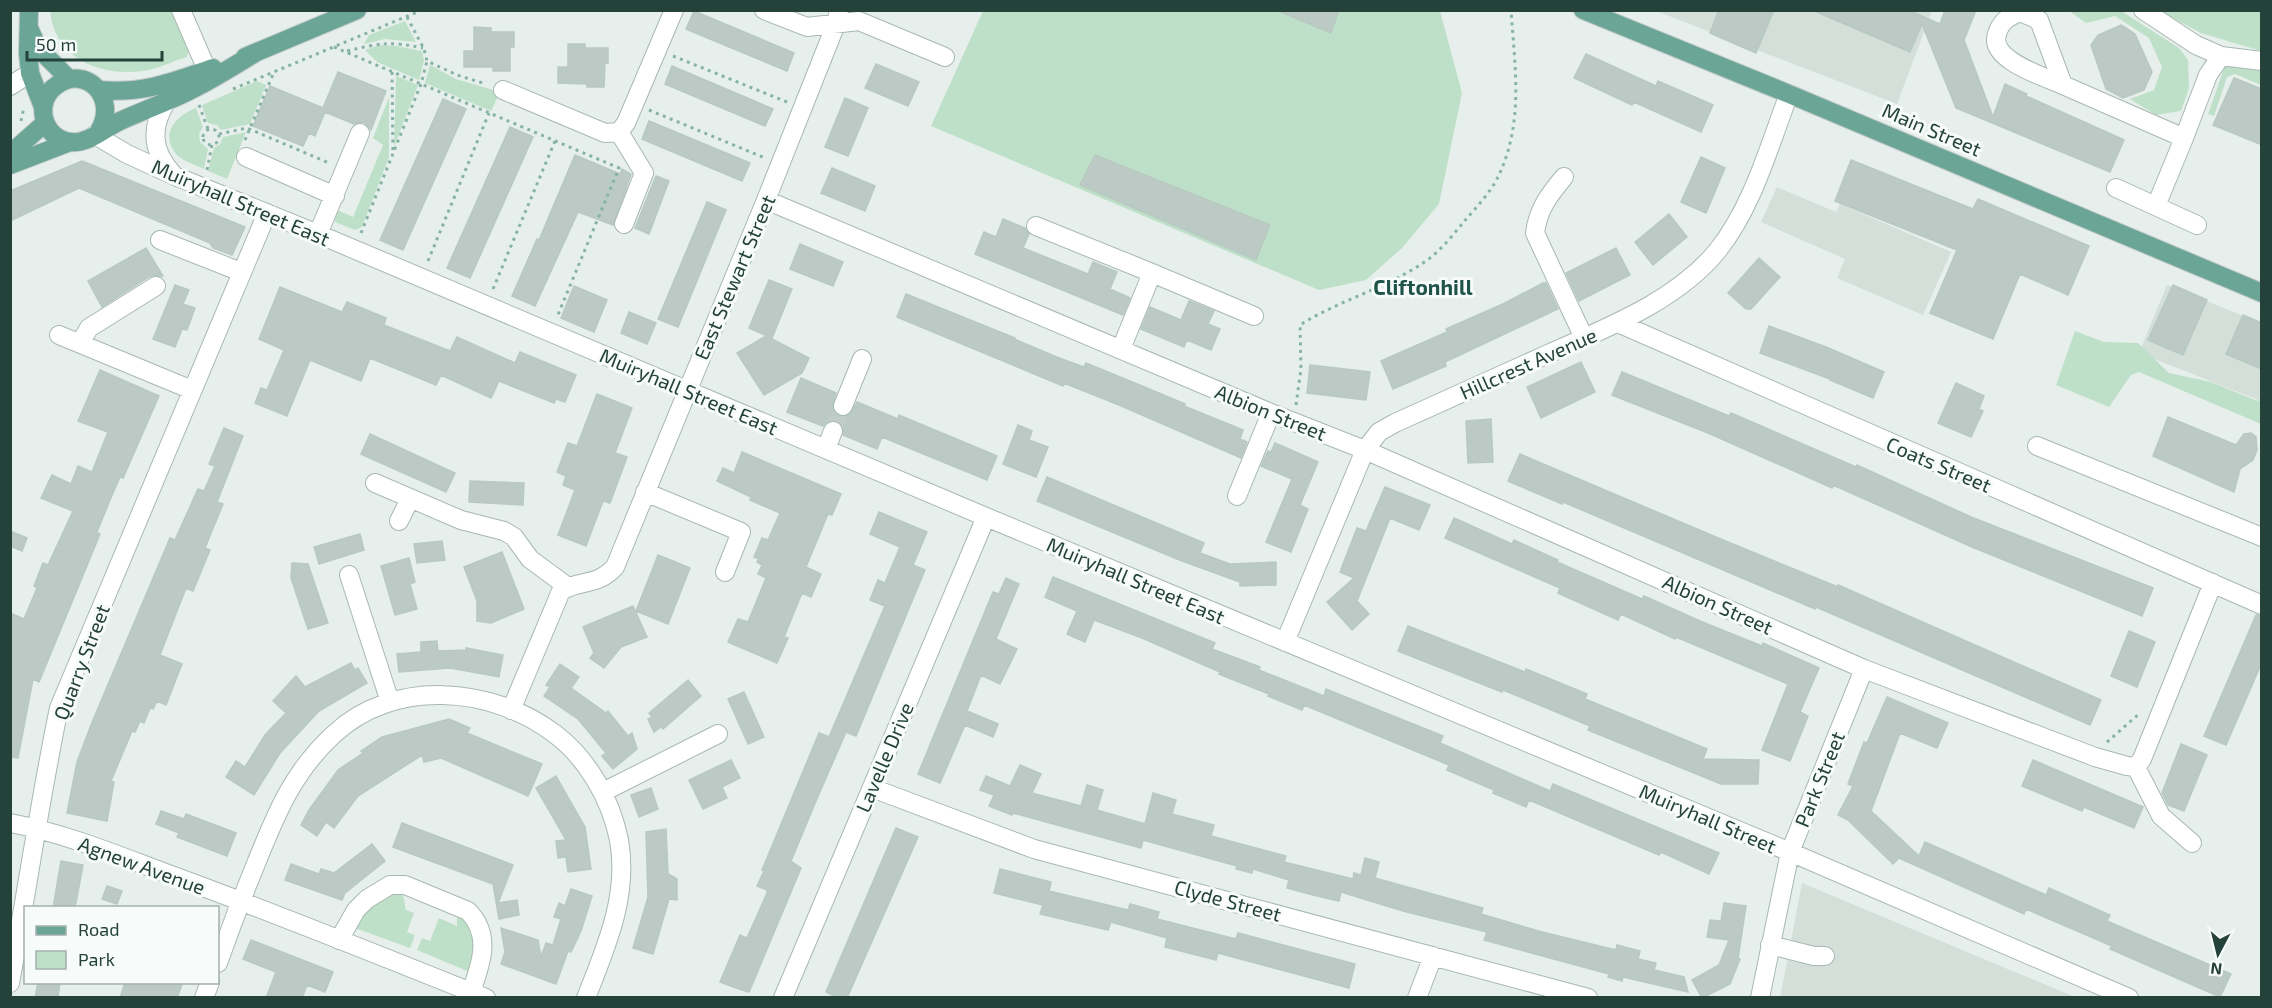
<svg xmlns="http://www.w3.org/2000/svg" width="2272" height="1008" font-family="'Exo 2',sans-serif">
	<rect width="100%" height="100%" fill="#e6efeb"/>
	<path fill="#d4dfda" d="M1656,11H1932L1897,104Z
		M1777,187L1836,212L1840,204L1951,252L1923,315L1837,278L1845,259L1761,222Z
		M2167,285L2261,323V401L2139,353Z
		M1802,883L2075,997L1780,998Z"/>
	<path fill="#bfe0c8" d="M50,11H173L189,47L187,57C173,61 158,69 143,71C100,77 54,58 50,11Z
		M983,11H1440L1462,93L1439,204L1402,248L1366,280L1319,290L931,126Z
		M2069,11H2121L2179,48L2188,60L2189,88L2181,111L2156,115L2130,99L2154,90L2162,67L2149,38L2115,16L2086,23Z
		M2159,11H2261V51L2201,33Z
		M405,21L416,42L385,39L364,44L369,35Z
		M380,45L397,46L422,51L424,61L419,80L377,62L365,50Z
		M430,65L456,79L500,92L491,111L425,83Z
		M2225,66H2261V85L2235,74L2227,77L2214,116L2208,114Z
		M396,76L418,85L394,147Z
		M257,81L266,85L250,124L221,130L217,125L208,123L202,105Z
		M389,97V157L362,227L355,230L335,222L337,210L353,217L383,145L373,138Z
		M196,108L203,127L199,134L200,142L208,149L204,169C196,165 185,162 178,156C158,134 176,116 196,108Z
		M246,132L227,179L208,171L214,148L220,144L223,137Z
		M2075,331L2104,342L2138,343L2169,373L2211,382L2255,400L2261,401V424L2139,372L2131,375L2109,407L2056,385Z
		M402,890L406,910L414,913L407,932L415,935L410,948L352,927L381,895Z
		M457,912L476,931L472,973L417,950L422,938L430,941L439,918L457,926Z"/>
	<path fill="#bbcac4" stroke="#b8c9c2" stroke-width="1.5" d="M1276,10H1339L1331,33Z
		M1719,10H1774L1756,53L1710,33Z
		M1812,10H1908L1940,24L1945,10H1976L1964,40L1993,117L2005,84L2027,94L2026,96L2124,140L2110,172L1956,108L1922,24L1910,52Z
		M694,11L794,53L787,71L686,29Z
		M2121,25L2135,34L2152,72L2144,90L2123,98L2106,89L2091,45L2098,35Z
		M474,27L491,28V32H514V47H510V71H493V67H464V51H474Z
		M568,44H585V48H608V63H605L604,87H587V84L558,83V67H568Z
		M1586,54L1656,86L1658,81L1713,105L1701,132L1634,102L1632,105L1574,78Z
		M876,64L919,82L908,106L865,88Z
		M672,66L773,109L765,126L665,84Z
		M338,72L386,91L371,130L364,122L354,124L325,112L315,136L309,133L303,146L253,126L270,86L323,108Z
		M2234,78L2262,89V145L2213,125Z
		M845,98L868,108L848,156L825,147Z
		M443,99L466,109L403,250L380,240Z
		M649,121L750,163L742,181L642,139Z
		M510,127L533,137L470,278L447,268Z
		M575,155L620,174L622,169L631,174L613,225L578,212L535,306L512,296L537,239L539,240Z
		M1095,155L1270,225L1256,260L1080,185Z
		M1701,157L1725,168L1706,213L1681,202Z
		M1851,160L1973,209L1978,199L2089,246L2068,295L2020,274L1993,339L1930,313L1957,250L1835,201Z
		M82,161L245,227L232,255L213,248L210,243L79,188L10,221V191Z
		M832,168L875,186L865,211L821,193Z
		M656,176L669,181L649,234L635,228Z
		M707,202L726,210L678,327L658,319Z
		M1669,214L1687,237L1653,265L1635,242Z
		M1003,219L1025,228L1029,234L1023,248L1088,274L1093,262L1117,272L1110,289L1130,298L1123,315L975,254L984,232L996,237Z
		M800,244L843,262L833,286L790,269Z
		M146,248L163,276H150L102,307L88,281Z
		M1616,248L1630,275L1579,301L1566,273Z
		M1759,258L1780,277L1751,309H1746L1728,293Z
		M769,280L792,289L772,338L749,328Z
		M1543,283H1546L1558,309L1445,362L1446,366L1393,389L1381,361L1447,332L1446,329L1503,304Z
		M175,285L189,290L183,304L195,308L187,330L182,329L175,347L153,339Z
		M2173,285L2207,300L2183,355L2148,340Z
		M574,286L607,300L594,332L561,318Z
		M280,287L342,312L347,302L386,318L384,325L450,351L457,337L515,363L520,352L576,375L565,402L556,399L554,403L499,381L491,398L441,375L436,385L370,358L361,381L310,360L287,416L255,403L261,388L267,390L284,350L259,339Z
		M906,294L1015,338L1014,339L1059,358L1084,367L1086,363L1142,386L1185,404L1184,406L1243,430L1240,439L1247,442L1241,458L1119,405L1064,383L1063,386L897,317Z
		M1189,301L1214,311L1208,324L1220,329L1211,350L1187,340L1184,347L1141,329L1150,307L1181,320Z
		M629,312L656,323L647,344L621,333Z
		M2243,315L2262,323V369L2226,354Z
		M1769,326L1826,347L1884,372L1873,398L1830,380V379L1760,353Z
		M766,336L809,358L802,373L764,395L737,353Z
		M1581,362L1595,392L1541,418L1527,387Z
		M1310,365L1370,372L1366,400L1307,393Z
		M100,370L159,396L123,478L120,477L110,500L97,532L100,534L39,682L33,679L18,758L10,757V613L24,619L37,588L34,586L43,563L48,565L73,511L41,498L52,475L71,484L78,466L92,472L108,432L78,421Z
		M1622,372L1729,416L1731,413L1856,467L1857,465L1971,517L2153,588L2142,616L1972,547L1833,485L1832,488L1708,433L1612,395Z
		M801,378L836,393L832,408L839,417L850,414L857,402L898,419L899,415L997,456L987,480L882,437L877,449L843,435L842,424L837,420L826,422L823,426L787,412Z
		M1956,383L1984,396L1979,409L1983,411L1971,437L1938,423Z
		M597,394L632,408L615,453L627,457L610,503L603,501L586,546L558,535L575,490L563,485L566,476L557,472L568,443L577,446Z
		M2168,417L2236,445L2244,434L2251,433L2256,437L2257,450L2253,460L2240,469L2234,492L2153,456Z
		M1491,419L1493,462L1468,463L1466,421Z
		M1018,425L1032,431L1029,440L1048,447L1036,477L1003,464Z
		M224,428L243,436L217,502L223,504L205,548L210,550L193,591L186,588L160,655L182,664L166,705L157,701L153,709L150,708L144,723L140,721L135,732L132,731L111,781L114,782L107,821L67,813L77,762L93,720L170,538L175,540L198,489L204,491L215,466L209,464Z
		M370,434L455,473L446,492L361,454Z
		M1275,443L1318,462L1300,505L1308,509L1291,552L1266,542L1292,479L1261,466L1268,451L1271,452Z
		M742,452L841,494L832,515L828,514L806,567L821,574L811,597L802,593L784,637L788,638L777,663L728,642L738,619L748,622L766,578L758,574L762,565L757,562L759,559L754,557L762,538L768,540L780,513L750,500L751,497L717,481L723,468L734,473Z
		M1520,454L1723,540L1838,587V585L2101,700L2090,725L1816,607L1815,609L1563,502L1562,504L1508,481Z
		M1047,477L1204,543L1200,553L1230,564L1276,562V585L1240,586V582L1182,561L1037,501Z
		M470,481L524,483L523,505L469,502Z
		M1385,487L1430,505L1419,530L1390,518L1357,601L1369,614L1352,630L1327,602L1354,578L1340,572L1357,528L1366,531Z
		M879,512L927,532L913,565L925,570L856,736L846,732L816,801L791,861L801,868L749,992L739,989L720,982L740,935L747,938L767,893V890L757,886L764,871L762,870L819,733L829,737L885,606L870,600L878,580L885,583L900,547L870,534Z
		M1454,518L1512,544L1514,540L1558,560L1557,562L1642,599L1644,596L1700,621L1762,646L1763,643L1819,668L1800,712L1808,716L1790,761L1762,750L1788,684L1676,637L1675,639L1621,614L1618,620L1558,593L1560,588L1445,538Z
		M10,531L27,538L22,551L10,546Z
		M360,534L364,550L319,564L314,547Z
		M442,541L445,560L417,563L414,544Z
		M502,552L524,609L491,623L477,621V601L464,567Z
		M658,555L690,568L668,624L636,611Z
		M409,558L415,582L410,584L417,609L395,615L381,566Z
		M292,563L308,564L328,623L308,629L291,578Z
		M1053,577L1215,643L1212,649L1260,667L1259,670L1324,696L1326,689L1443,736L1440,743L1550,791L1553,784L1719,853L1709,874L1661,852L1659,855L1529,800L1526,807L1493,793L1494,790L1447,770L1449,765L1304,705L1302,710L1268,696L1269,694L1219,674L1220,672L1142,638L1094,620L1085,642L1067,634L1077,611L1045,597Z
		M1006,578L1019,584L996,639L1017,649L1000,684L981,675L967,711L998,724L993,737L965,725L940,783L918,774L993,592L999,594Z
		M633,606L647,637L621,647L604,668L590,658L594,653L583,627Z
		M2256,615L2262,616V662L2226,745L2204,736Z
		M1408,626L1525,672L1526,669L1587,694L1585,699L1707,749L1703,759L1759,760L1758,784H1721L1588,730L1590,726L1503,690L1502,692L1398,651Z
		M2129,631L2155,642L2137,687L2111,676Z
		M437,641L438,651L466,650V648L503,655L499,677L450,668L399,672L397,654L421,652V642Z
		M351,663L355,670L358,668L367,683L319,711L280,753L254,795L226,777L236,761L245,767L265,735L286,713L273,701L296,676L305,687Z
		M560,664L579,677L571,688L606,713L608,711L628,736L632,733L637,749L613,769L602,756L606,753L578,719L544,696L550,687L546,685Z
		M688,680L701,696L663,729L661,727L654,732L648,719L652,717L649,713Z
		M744,692L764,737L748,744L728,699Z
		M1887,697L1948,723L1937,748L1900,733L1871,811L1919,856L1925,842L2046,895L2049,888L2110,915L2107,921L2231,974L2220,997L2110,949L2112,946L2026,909L2024,914L1899,858L1893,864L1848,820L1838,815L1853,786L1848,784L1864,742L1867,743Z
		M449,719L470,728L467,733L542,764L528,796L441,758L424,762L422,755L358,796L334,828L326,822L317,836L301,825L309,810L338,770L363,753L361,751L382,737Z
		M2181,744L2207,755L2184,811L2168,805L2162,793Z
		M731,760L740,778L722,787L727,798L703,809L689,780Z
		M2033,760L2143,807L2134,828L2084,807L2082,811L2022,786Z
		M1020,765L1041,774L1032,793L1081,806L1087,785L1103,790L1097,810L1145,824L1153,793L1176,800L1172,814L1214,825L1211,836L1286,856L1284,862L1353,879L1354,873L1361,875L1365,858L1379,862L1375,878L1483,908L1481,914L1542,932L1616,950L1617,945L1640,951L1638,959L1656,963L1654,970L1684,977L1688,992L1623,977L1622,981L1608,977L1609,974L1484,940L1487,932L1403,911L1341,892L1339,901L1313,895L1287,888L1289,880L1253,869L1252,873L1236,869L1237,866L1143,840L1141,848L1013,813L1012,815L989,806L994,795L980,790L986,776L1010,786Z
		M556,776L585,827L591,869L568,872L566,857L558,858L556,841L566,840L536,788Z
		M651,788L658,809L639,817L631,795Z
		M161,811L184,819L186,814L236,833L227,856L177,837L179,833L156,824Z
		M402,823L513,865L498,903L517,900L519,915L499,919L493,884L393,847Z
		M896,828L918,837L847,998H838L826,992Z
		M666,829L668,874L677,879V900L669,899L653,954L633,948L648,897L646,832Z
		M372,844L385,861L345,893L342,900L285,880L291,864L319,874L321,869L334,873Z
		M61,861L83,865L75,908H53Z
		M1000,869L1051,882L1049,891L1128,910L1130,904L1159,912L1157,919L1236,939L1238,933L1355,964L1349,988L1218,953L1216,960L1165,947L1167,938L1111,922L1108,930L1040,914L1043,905L994,893Z
		M107,886L122,891L117,904L102,899Z
		M571,889L592,896L581,931L571,952L568,951L556,984L501,964L505,952L501,928L538,940L541,957L546,943L553,945L561,919L554,917L559,903L565,906Z
		M1724,903L1746,906L1738,959H1740L1730,984L1702,998L1692,980L1719,965L1729,940L1707,937L1710,920L1721,921Z
		M251,940L333,972L325,992L307,985L302,998H266L276,972L243,959Z
		M38,982H60L58,998H35Z
		M125,982H183L177,998H120Z"/>
	<g fill="none" stroke-linecap="round" stroke-linejoin="round">
		<path stroke="#bfccc8" stroke-width="18" stroke-dasharray="18 9" stroke-linecap="butt" d="M833,431L843,406"/>
		<defs>
			<path id="minor" d="M181,10L207,70
				M764,10L807,27L859,21L945,57
				M2143,10L2196,45L2221,56
				M2020,12L2039,20L2063,85C2045,77 1988,60 1997,34C2001,21 2008,17 2020,12Z
				M2063,85L2184,138L2208,75L2221,56L2262,61
				M10,86L30,73
				M503,90L605,133L619,132L626,123L674,10
				M166,102C151,127 151,150 172,173
				M619,132L644,173L624,224
				M95,135L127,154L175,176L318,234L986,517L1790,852L2129,998
				M246,157L335,196
				M1564,177C1549,195 1538,209 1535,233L1584,338
				M2116,188L2197,225
				M766,200L1271,413L1365,450L1864,669L2095,757L2127,766L2136,767L2142,759L2213,583
				M2156,206L2184,138
				M1036,226L1152,273
				M318,234L360,133
				M160,240L241,272
				M1618,323L2262,605
				M59,335L192,390
				M80,343L89,328L156,286
				M1121,349L1152,273L1254,316
				M843,406L862,359
				M2037,446L2262,537
				M826,449L833,431
				M375,483L461,520L504,531L514,537L530,559L568,587
				M645,492L741,532L725,572
				M1237,496L1271,413
				M399,521L410,499
				M349,575L390,702
				M1285,642L1365,450L1379,432L1395,423C1446,400 1497,377 1548,354C1606,328 1677,301 1718,250C1753,206 1769,146 1789,94
				M511,710L561,591C582,579 596,587 615,567L766,200L836,24L839,10
				M2136,767L2161,816L2192,843
				M872,788L1034,849L1588,998
				M603,792L718,734
				M10,823C69,834 124,858 179,878C282,916 384,957 486,998
				M339,940L356,910L367,899L390,885H405L468,911C492,935 481,964 471,992
				M1770,945L1814,956H1825
				M218,963C230,929 243,895 257,861C277,812 293,772 333,735C393,678 492,686 555,734C588,759 611,800 619,840C629,896 606,947 586,998
				M10,983C27,891 40,799 59,708L267,213
				M204,998L210,982
				M783,998L986,517
				M1417,998L1433,956
				M1760,998L1790,852L1864,669"/>
			<path id="major" d="M29,10L28,53L30,73L43,107
				M1583,10L1789,94L2262,293
				M29,28L38,48L69,79
				M245,57L357,10
				M99,90C144,94 172,82 213,68
				M99,131C119,98 86,64 57,85C33,101 42,139 71,142C88,144 105,128 120,121C144,110 168,102 191,90C213,79 234,66 255,53
				M10,154L45,123
				M10,165L70,142"/>
		</defs>
		<use href="#minor" stroke="#a8b8b2" stroke-width="20"/>
		<use href="#major" stroke="#c2cac8" stroke-width="20"/>
		<path stroke="#86b3a5" stroke-width="3" stroke-dasharray="3 4.5" stroke-linecap="butt" d="M407,17L424,49L427,61L457,75L486,84
			M334,47L619,168L557,317
			M347,51C380,43 390,41 423,48
			M673,56L787,102
			M392,72L393,154
			M233,89L422,10
			M199,105L208,129
			M649,110L765,158
			M21,121L24,107
			M203 137a8 8 0 1 1 16 0a8 8 0 1 1-16 0Z
			M219,134L247,128L329,163
			M245,140L274,72
			M207,170L212,145
			M361,233L421,84L427,61
			M428,261L489,113
			M493,289L555,141
			M1296,405L1301,369L1300,325C1341,299 1391,287 1430,258C1444,247 1456,231 1467,218C1478,206 1491,191 1498,177C1524,123 1515,69 1511,10
			M2107,742L2140,713"/>
		<use href="#minor" stroke="#fff" stroke-width="18"/>
		<use href="#major" stroke="#6aa596" stroke-width="18"/>
	</g>
	<g text-anchor="middle" dominant-baseline="central" stroke-width="6" stroke-linejoin="round" paint-order="stroke">
		<g font-size="20" fill="#24423a" stroke="#f7fbf9">
			<text transform="translate(1932 129) rotate(23)">Main Street</text>
			<text transform="translate(241 202) rotate(23)">Muiryhall Street East</text>
			<text transform="translate(734 277) rotate(-67)">East Stewart Street</text>
			<text transform="translate(1528 363) rotate(-24)">Hillcrest Avenue</text>
			<text transform="translate(689 391) rotate(23)">Muiryhall Street East</text>
			<text transform="translate(1271 412) rotate(22)">Albion Street</text>
			<text transform="translate(1939 464) rotate(23)">Coats Street</text>
			<text transform="translate(1136 580) rotate(23)">Muiryhall Street East</text>
			<text transform="translate(1718 604) rotate(24)">Albion Street</text>
			<text transform="translate(81 662) rotate(-69)">Quarry Street</text>
			<text transform="translate(884 757) rotate(-67)">Lavelle Drive</text>
			<text transform="translate(1819 779) rotate(-68)">Park Street</text>
			<text transform="translate(1708 818) rotate(23)">Muiryhall Street</text>
			<text transform="translate(142 865) rotate(20)">Agnew Avenue</text>
			<text transform="translate(1228 900) rotate(15)">Clyde Street</text>
		</g>
		<g font-size="21" font-weight="bold" fill="#1f5548" stroke="#f7fbf9">
			<text x="1423" y="286">Cliftonhill</text>
		</g>
	</g>
	<rect width="2272" height="1008" fill="none" stroke="#24423a" stroke-width="24"/>
	<rect x="24" y="906" width="195" height="78" fill="#f7fbf9" stroke="#a3b1ad" stroke-width="1.5"/>
	<rect x="36" y="926" width="30" height="9" fill="#6aa596" stroke="#a3b1ad" stroke-width="1.5"/>
	<text x="78" y="936" font-size="18" fill="#24423a">Road</text>
	<rect x="36" y="951" width="30" height="18" fill="#bfe0c8" stroke="#a3b1ad" stroke-width="1.5"/>
	<text x="78" y="966" font-size="18" fill="#24423a">Park</text>
	<g transform="translate(2218 954) rotate(187)" stroke="#f7fbf9" stroke-width="4.5" paint-order="stroke">
	<path d="M0-4.5L10 22L0 15L-10 22Z" fill="#24423a"/>
	<text y="-9" font-size="16" font-weight="bold" text-anchor="middle" fill="#24423a">N</text>
	</g>
	<path d="M27 51v9h135v-9" fill="none" stroke="#24423a" stroke-width="3"/>
	<text x="36" y="51" font-size="18" fill="#24423a" stroke="#f7fbf9" stroke-width="4.5" paint-order="stroke">50 m</text>
</svg>
